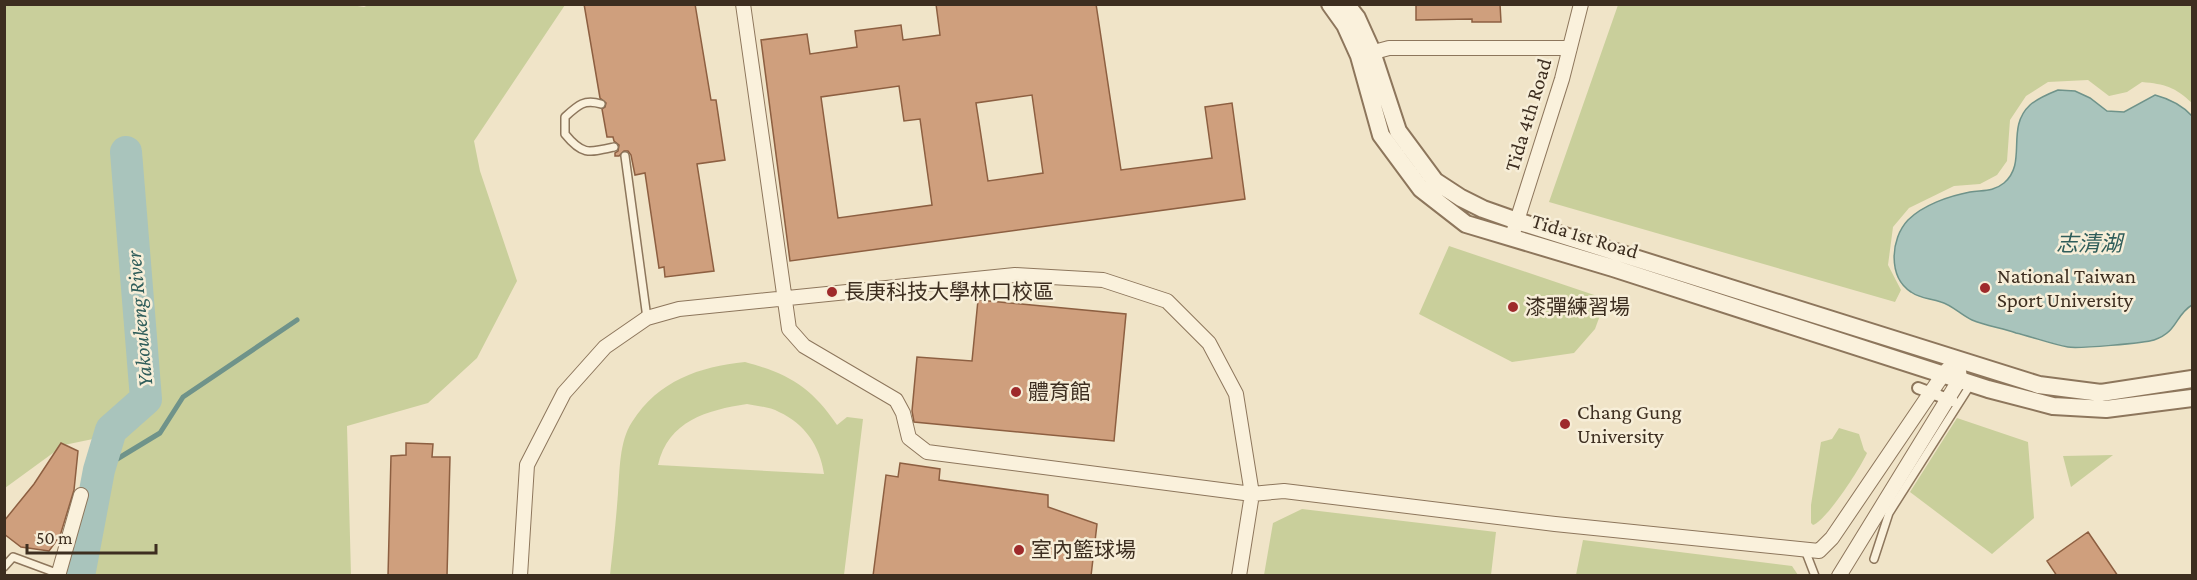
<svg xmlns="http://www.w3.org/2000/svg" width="2197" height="580" font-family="'Crimson Pro','Noto Sans TC',serif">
	<rect width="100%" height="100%" fill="#f0e4c8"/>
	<path fill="#c9cf9b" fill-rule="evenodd" d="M345,4L364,7L371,4L565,5L474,141L480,171L517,281L477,358L428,403L347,426L351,575H94L122,433L64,445L5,488V5Z
		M1618,5H2192V103C2175,87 2165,84 2142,82L2127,92L2109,96L2088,80L2048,82L2026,96L2010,120L2007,161L1997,175L1980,184L1954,186L1909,208L1893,227L1888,265L1901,290L1895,302L1549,202Z
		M1449,246L1606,299L1595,329L1574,353L1512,362L1419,314Z
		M745,362C789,374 811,387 837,425L847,417L863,419L844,575H610C613,548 616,521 618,493C620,470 619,442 632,422C659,380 699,367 745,362ZM747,404C757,406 770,407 779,412C805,424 820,446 824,474L658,465C668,421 707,410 747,404Z
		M1957,418L2028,442L2034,518L1992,554L1910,492Z
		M1839,428L1859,434L1864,450L1867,453C1861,467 1827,520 1813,525L1811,523V505L1821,442L1832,439Z
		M2113,455L2071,487L2063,456Z
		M1302,509L1496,532L1491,575H1264L1273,523Z
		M1583,540L1792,566L1798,575H1576Z"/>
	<path fill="#a9c4bc" stroke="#6f938a" stroke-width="1.5" d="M2058,90L2075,91L2090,98L2107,111L2124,112L2155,95C2170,99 2182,105 2192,116V305C2175,315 2178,332 2154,340C2145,343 2077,349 2068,347C2051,344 2033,337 2016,333C2002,328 1986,326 1972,320C1961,315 1952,305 1941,302C1930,298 1921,299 1911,292C1888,277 1890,239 1908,220C1923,205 1949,196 1970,192C1983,190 1993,192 2004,183C2028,163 2005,128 2030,105C2038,98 2048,94 2058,90Z"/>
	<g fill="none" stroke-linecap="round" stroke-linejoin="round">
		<path stroke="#6f938a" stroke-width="5" d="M99,470L160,433L183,397L297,320"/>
		<path stroke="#a9c4bc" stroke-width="32" d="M79,576L99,470L111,430L146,399L126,152"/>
	</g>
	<path fill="#cf9f7d" stroke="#8d5f41" stroke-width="1.5" fill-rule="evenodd" d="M584,4H695L711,100H716L725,160L697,164L714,271L665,277L664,267L659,268L645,173L635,175L631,155L628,151H624L619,156H615V153L618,151L619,145L614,141L613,137H607L602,109L605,107L606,103L600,98Z
		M936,4H1096L1121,170L1212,158L1205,107L1232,103L1245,199L790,261L761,40L807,34L810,54L857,47L855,31L901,25L903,40L940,35ZM899,86L904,121L920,119L932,205L838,218L821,97ZM1032,95L1043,173L988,181L976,103Z
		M1416,4H1500L1501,22H1472V19L1416,20Z
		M978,300L1126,314L1114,441L914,422L912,411L917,357L972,361Z
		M61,443L78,451L74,490L60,536L49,551L21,547L4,534V521L34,484Z
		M406,443L433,444L432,457H450L447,576H388L391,456L406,455Z
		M900,463L940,469L939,480L1048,495V507L1097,524L1091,576H873L886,475L898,477Z
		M2088,532L2118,576H2057L2047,561Z"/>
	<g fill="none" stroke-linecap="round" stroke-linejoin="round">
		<defs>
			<path id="service" d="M601,104C584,99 578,105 565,117V134C582,155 588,153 614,147
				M625,156L647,318
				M1805,550L1815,576
				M1874,559L1889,513L1971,384
				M4,567L13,557L59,574"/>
			<path id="pedestrian" d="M1918,388L1953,401"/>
			<path id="minor" d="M743,4L789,329L804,346L896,400L903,413L909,438L927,452L1252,494L1284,491L1555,524L1819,551L1832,538L1944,373L1957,360
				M1363,55L1389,48H1570
				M1514,230L1562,79L1581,4
				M58,576L81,495
				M520,576L527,465L564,393L605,347L647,318L679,309L1015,275L1103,280L1167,301L1209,343L1236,394L1252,494L1239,576
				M1839,576L1960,379L1959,371"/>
			<path id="tertiary" d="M1330,4L1345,25L1359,56L1381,135L1421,189L1466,224L1613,268L1988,389L2053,406L2106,409L2192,398
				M1346,4L1357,18L1371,49L1398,131L1435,181L1461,198L1483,209L1517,221L2039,385L2101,393L2192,379"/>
		</defs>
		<use href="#service" stroke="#8d765c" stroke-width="10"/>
		<use href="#pedestrian" stroke="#8d765c" stroke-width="14"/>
		<use href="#minor" stroke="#8d765c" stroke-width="16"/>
		<use href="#tertiary" stroke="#8d765c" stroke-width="20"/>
		<use href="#service" stroke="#faf1dc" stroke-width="7"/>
		<use href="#pedestrian" stroke="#faf1dc" stroke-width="10"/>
		<use href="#minor" stroke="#faf1dc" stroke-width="14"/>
		<use href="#tertiary" stroke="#faf1dc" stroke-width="16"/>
	</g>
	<g fill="#9e2a2b" stroke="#f7eed8" stroke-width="2">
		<circle cx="1985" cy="288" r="6"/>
		<circle cx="832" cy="292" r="6"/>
		<circle cx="1513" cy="307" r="6"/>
		<circle cx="1016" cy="392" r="6"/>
		<circle cx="1565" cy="424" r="6"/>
		<circle cx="1019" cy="550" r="6"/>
	</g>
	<g text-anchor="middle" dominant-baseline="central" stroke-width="5" stroke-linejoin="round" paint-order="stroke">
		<g font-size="21" fill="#3d2e20" stroke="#f7eed8">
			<text transform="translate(1528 115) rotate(-73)">Tida 4th Road</text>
			<text transform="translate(1585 236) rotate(17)">Tida 1st Road</text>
		</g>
		<g font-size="21" fill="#3d2e20" stroke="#f7eed8" text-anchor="start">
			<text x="1997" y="276">National Taiwan<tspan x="1997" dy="24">Sport University</tspan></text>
			<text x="844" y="292">長庚科技大學林口校區</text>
			<text x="1525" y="307">漆彈練習場</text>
			<text x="1028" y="392">體育館</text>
			<text x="1577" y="412">Chang Gung<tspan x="1577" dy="24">University</tspan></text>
			<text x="1031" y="550">室內籃球場</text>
		</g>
		<g font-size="22" font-style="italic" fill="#2f5d5a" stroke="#f7eed8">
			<text x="2089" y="243">志清湖</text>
			<text transform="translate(139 319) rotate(-95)">Yakoukeng River</text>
		</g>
	</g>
	<rect width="2197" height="580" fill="none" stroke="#3d2e20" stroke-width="12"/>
	<path d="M27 544v9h129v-9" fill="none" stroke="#3d2e20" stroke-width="3"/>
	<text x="36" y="544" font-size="18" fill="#3d2e20" stroke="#f7eed8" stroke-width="4.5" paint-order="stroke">50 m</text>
</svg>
